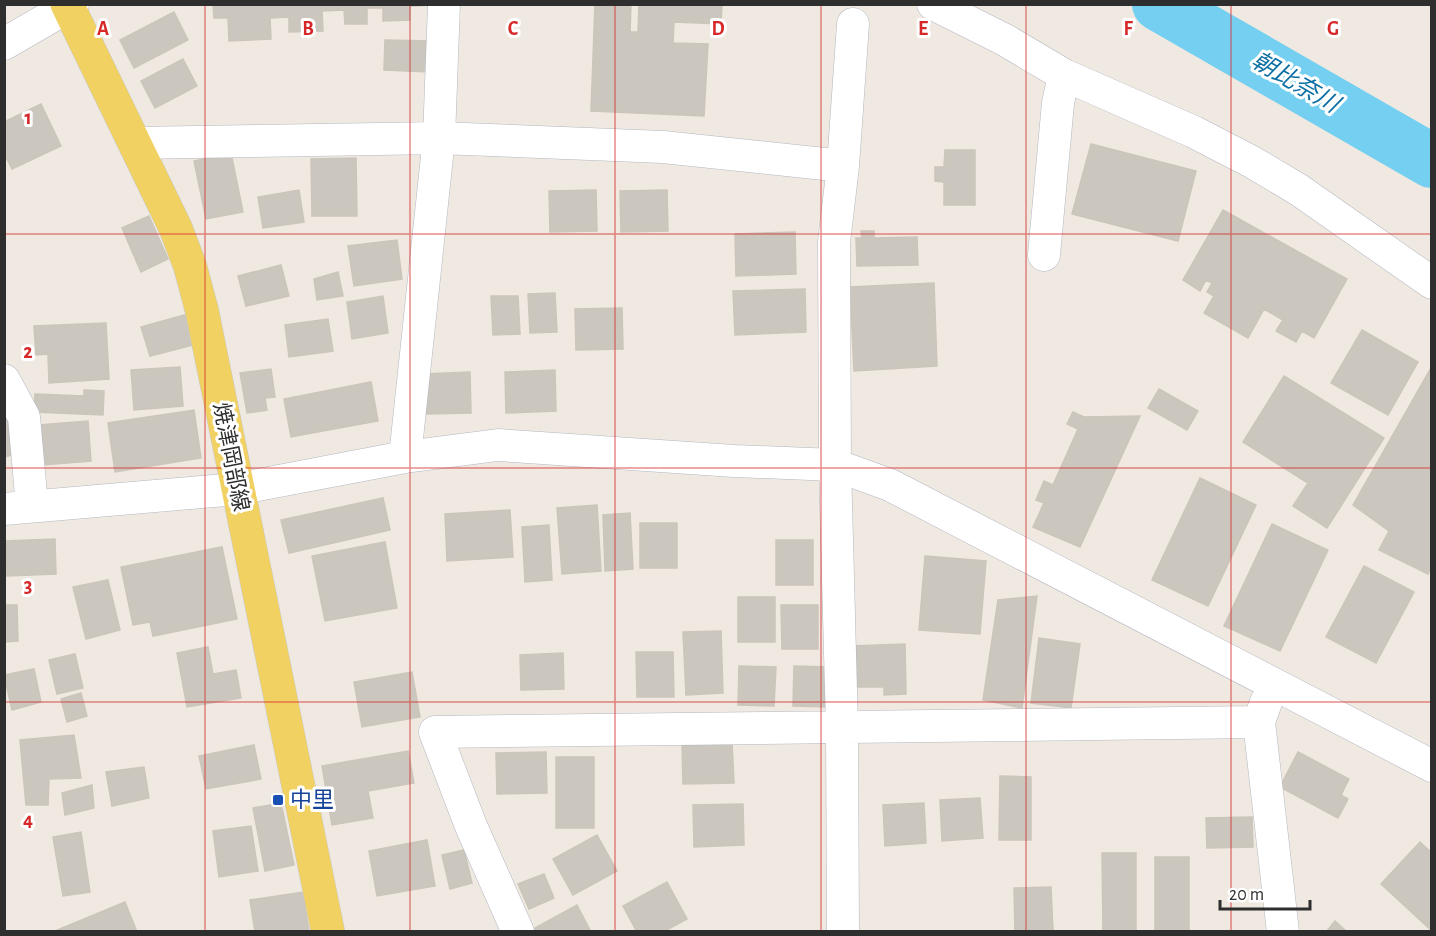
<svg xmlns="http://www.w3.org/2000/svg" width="1436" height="936" font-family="'Alegreya Sans','Noto Sans JP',sans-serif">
	<rect width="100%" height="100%" fill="#efe9e1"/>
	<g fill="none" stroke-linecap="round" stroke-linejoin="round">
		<path stroke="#75cff0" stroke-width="54" d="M1159,4L1432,161"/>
	</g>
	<path fill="#cbc7bf" stroke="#cbc5ba" stroke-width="1.5" d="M213,4H435V5L410,6V20L383,21V8H367V24H345L344,10L322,11L323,31L289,32V17L270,18L271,39L229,41L228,18H214Z
		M595,4H631L630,32H638L639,4H722L721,24L674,22L673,43L708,44L704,116L591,111Z
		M174,12L188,40L134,68L120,40Z
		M385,40L431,41L430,72L384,70Z
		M183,59L197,86L155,108L141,81Z
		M41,104L61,146L12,169L4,153V122Z
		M1091,144L1196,171L1178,241L1072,214Z
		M945,150H975V205H944V182L935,181V167H944Z
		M231,153L243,212L206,219L194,161Z
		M356,158L357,216H312L311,159Z
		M299,190L304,222L263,228L258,197Z
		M596,190L597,231L550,232L549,191Z
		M667,190L668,231L621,232L620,191Z
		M1223,210L1347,279L1314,338L1302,331L1296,342L1276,331L1283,320L1264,309L1248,338L1204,313L1214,296L1207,292L1212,283L1206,280L1200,291L1183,280Z
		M149,216L168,259L141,272L122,228Z
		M861,231H874V238L917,237L918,265L857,266L856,238H862Z
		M795,232L796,274L736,276L735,234Z
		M397,240L402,279L354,286L348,246Z
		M281,265L289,296L246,306L238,276Z
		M338,272L343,296L317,300L314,279Z
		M934,283L937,366L854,371L850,287Z
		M805,289L806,332L735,335L733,291Z
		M555,293L557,332L530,333L528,294Z
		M383,296L388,333L352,339L347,302Z
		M491,296H518L520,334L493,335Z
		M622,308L623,349L576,350L575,309Z
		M188,314L197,344L150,356L141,327Z
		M328,319L333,351L289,357L285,325Z
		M106,323L109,379L49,383L48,354L36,355L34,326Z
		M1362,330L1418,362L1388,415L1331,383Z
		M1432,366V565L1428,574L1379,550L1389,531L1353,505Z
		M180,367L183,406L134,410L131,370Z
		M271,369L275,397L265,398L267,410L247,413L240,373Z
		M555,370L556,411L506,413L505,372Z
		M470,372L471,413L424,414L423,374Z
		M1284,376L1384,438L1327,528L1293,506L1308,483L1243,442Z
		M371,382L378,421L291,437L284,399Z
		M1159,389L1198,411L1187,430L1148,408Z
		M84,390L104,391L103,415L34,412L35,394L84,396Z
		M8,407L17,454L4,457V408Z
		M194,410L201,458L115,472L108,423Z
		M1073,412L1084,417L1140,416L1080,547L1033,527L1044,503L1036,500L1044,481L1053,485L1078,429L1067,424Z
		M88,421L91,461L42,465L39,425Z
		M1200,478L1256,505L1208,606L1152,580Z
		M383,498L390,530L289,553L281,520Z
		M597,505L601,571L562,574L557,508Z
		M510,510L513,557L447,561L445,514Z
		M630,513L633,569L605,571L603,515Z
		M640,523H677V568H640Z
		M1272,524L1328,550L1280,651L1224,626Z
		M549,525L552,580L525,582L522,527Z
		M55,539L56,574L7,576L6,541Z
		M776,540H813V585H776Z
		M385,542L397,608L325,621L312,556Z
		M222,547L237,619L153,636L150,622L133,625L121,567Z
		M925,556L986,561L980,634L919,630Z
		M1364,566L1414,592L1376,663L1326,637Z
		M108,580L120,630L86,639L73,587Z
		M1037,596L1022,708L983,700L998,600Z
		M738,597H775V642H738Z
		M4,605H17L18,641L4,642Z
		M781,605H818V649H782Z
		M721,631L723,693L686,695L683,632Z
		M1039,638L1080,644L1071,708L1031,703Z
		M905,644L906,694L884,695V687H853L851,646Z
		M208,647L213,674L236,670L241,698L187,707L177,653Z
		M636,652H673L674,697H637Z
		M563,653L564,689L521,690L520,655Z
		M75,654L83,688L57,694L49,660Z
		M739,666L776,667L774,706L738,705Z
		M794,666L830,667L829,707L793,706Z
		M34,669L41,702L12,710L4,675Z
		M412,672L420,717L362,727L354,682Z
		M81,693L87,716L67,722L61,699Z
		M74,735L81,778L49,779L48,805H26L20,740Z
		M732,742L734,783L683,784L682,743Z
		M254,745L261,779L206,789L199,756Z
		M408,751L414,783L368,791L373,818L332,825L322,766Z
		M546,752L547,793L497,794L496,753Z
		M1298,752L1349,779L1341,795L1348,799L1338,818L1280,787Z
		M556,757H594V828H556Z
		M144,767L149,798L112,806L106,772Z
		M1000,776L1031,777V840H999Z
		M92,785L94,808L65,815L62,793Z
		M980,798L983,838L942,841L940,800Z
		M281,803L294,865L265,871L253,808Z
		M924,803L926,843L885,846L883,805Z
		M743,804L744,845L694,847L693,805Z
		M1252,817L1253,847L1207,848L1206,818Z
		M251,826L258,871L219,877L213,831Z
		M81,832L90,892L63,896L53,837Z
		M597,835L617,871L573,895L553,859Z
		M427,840L435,886L377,896L369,851Z
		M1420,842L1432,853V931L1381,884Z
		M464,850L472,883L450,889L442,855Z
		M1102,853H1136V932H1103Z
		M1155,857H1189V932H1155Z
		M544,874L554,898L529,909L518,884Z
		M667,882L687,919L663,932H637L623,906Z
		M1051,887L1053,931L1015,932L1014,888Z
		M303,892L309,932H255L250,900Z
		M125,902L137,932H55V931Z
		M577,905L591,932H534L533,929Z
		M1335,921L1347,932H1326Z"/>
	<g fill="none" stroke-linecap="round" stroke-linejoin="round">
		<defs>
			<path id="minor" d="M933,4L1005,40L1064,75L1194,132L1252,162L1299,190L1432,283
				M4,44L73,4
				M134,143L439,138L663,147L843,166
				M1044,255L1058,103L1064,75
				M4,380L24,417L32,506
				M405,457L439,138L444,4
				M4,509L237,489L405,457L498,445L734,461L835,465L890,485L1432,766
				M1266,702L1259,722L1283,932
				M518,932L471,826L435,732L1259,722
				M843,932L842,728L835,465L834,242L843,166L853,24"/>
			<path id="major" d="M67,4L176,229L190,266L202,311L328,932"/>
		</defs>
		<use href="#minor" stroke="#b4b7c1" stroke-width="33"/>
		<use href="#major" stroke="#c9c9c9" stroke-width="34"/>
		<use href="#minor" stroke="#fff" stroke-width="32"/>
		<use href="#major" stroke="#f2d163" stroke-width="33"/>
	</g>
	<path fill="none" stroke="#d62828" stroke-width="1.5" stroke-opacity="0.55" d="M205,4V932M410,4V932M615,4V932M821,4V932M1026,4V932M1231,4V932M4,234H1432M4,468H1432M4,702H1432"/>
	<rect fill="#1a4fb4" stroke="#fff" stroke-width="2" x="272" y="794" width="12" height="12" rx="3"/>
	<g text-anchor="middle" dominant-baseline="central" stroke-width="6" stroke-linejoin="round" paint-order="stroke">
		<g font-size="22" fill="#2e2e2e" stroke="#fff">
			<text transform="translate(231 457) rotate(79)">焼津岡部線</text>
		</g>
		<g font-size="22" fill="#164399" stroke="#fff" text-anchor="start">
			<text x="290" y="800">中里</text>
		</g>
		<g font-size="24" font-style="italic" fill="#0d6fa3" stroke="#fff">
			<text transform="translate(1295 83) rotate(30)">朝比奈川</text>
		</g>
	</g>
	<g font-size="20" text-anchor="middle" font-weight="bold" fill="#d62828" stroke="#fff" stroke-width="6" stroke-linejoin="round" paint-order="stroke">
		<text x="103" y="35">A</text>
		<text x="308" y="35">B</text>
		<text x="513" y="35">C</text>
		<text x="718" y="35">D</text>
		<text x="923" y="35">E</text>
		<text x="1128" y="35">F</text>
		<text x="1333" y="35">G</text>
		<text x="28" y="124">1</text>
		<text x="28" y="358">2</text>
		<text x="28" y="592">3</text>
		<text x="28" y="826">4</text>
	</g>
	<rect width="1436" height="936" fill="none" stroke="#2e2e2e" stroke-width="12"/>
	<path d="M1220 900v9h90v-9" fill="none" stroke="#2e2e2e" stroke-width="3"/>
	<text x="1229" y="900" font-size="18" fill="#2e2e2e" stroke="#ffffff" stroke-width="4.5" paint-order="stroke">20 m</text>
</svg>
